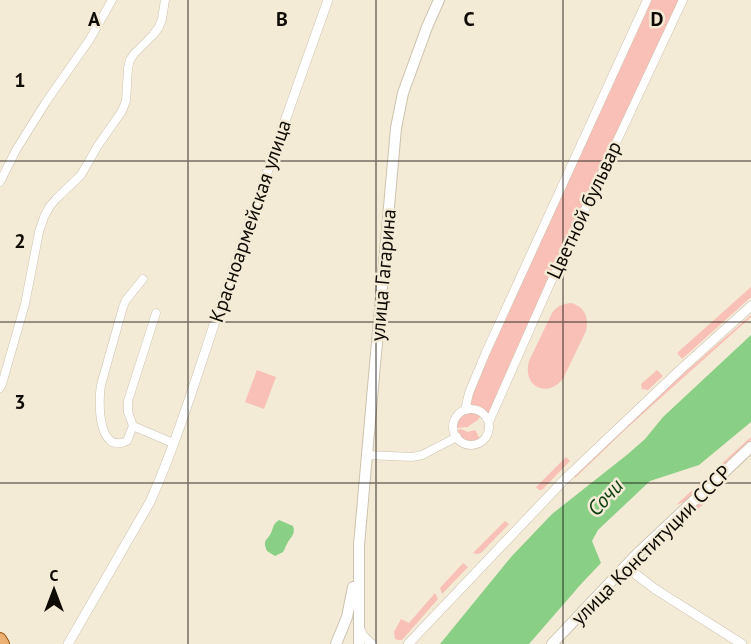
<svg xmlns="http://www.w3.org/2000/svg" width="751" height="644" font-family="'PT Sans',sans-serif">
	<rect width="100%" height="100%" fill="#f4ebd6"/>
	<path fill="#f8c0b6" d="M647,0H683L487,418C481,410 474,408 465,410L466,404Z
		M751,287V297L682,359L677,353Z
		M571,303C585,307 589,317 586,331L563,379C546,399 522,386 529,361L552,313C557,306 562,304 571,303Z
		M751,315V317L627,428L575,478V474L659,395Z
		M257,370L276,377L264,409L245,402Z
		M657,370L663,376L648,390L642,389L641,384Z
		M470,412H474L481,416C476,423 473,422 468,427L456,428C456,419 462,414 470,412Z
		M461,429L468,432L475,430L480,439C470,445 461,441 456,430Z
		M751,437V440L686,501L676,505Z
		M566,457L570,461L542,490H539L536,487Z
		M705,493L710,498L682,524L680,521Z
		M505,521L509,524L481,553L477,554L473,553Z
		M463,563L468,567L442,594L440,588Z
		M435,593L438,599L402,640H398L395,639L394,632L401,619L409,623Z"/>
	<path fill="#89d086" d="M751,335V422L699,465L650,481L598,530L592,541L601,563L582,583L529,644H440L511,557L552,514L628,454L645,439L663,417Z
		M279,520L293,526C296,535 290,537 287,544C285,547 285,549 283,552L275,556L267,551C262,540 267,541 271,533C274,526 273,524 279,520Z"/>
	<g fill="none" stroke-linecap="round" stroke-linejoin="round">
		<defs>
			<path id="minor" d="M0,182L16,150L46,102L90,39L112,0
				M156,313L128,401V412L133,426L173,443
				M0,388L2,384L25,304L39,232L44,217L50,206L56,199L81,175L97,147L122,111L126,101L128,68L130,60L134,54L153,35L159,27L162,19L165,0
				M453 427a18 18 0 1 1 36 0a18 18 0 1 1-36 0Z
				M465,410L469,393L486,352L647,0
				M489,422L550,284L683,0
				M133,426L127,441C98,455 98,402 101,385L123,307L126,300L143,279
				M367,455L412,457L422,455L457,437"/>
			<path id="tertiary" d="M625,566L655,589L742,644
				M359,627L363,636L372,644
				M68,644L150,502C179,437 199,368 222,301C257,200 292,100 328,0
				M408,644L565,479L680,370L751,306"/>
			<path id="secondary" d="M336,644L347,617L353,587
				M359,644V545L396,128L403,93L427,27L439,0
				M552,644L636,555L751,447"/>
			<path id="primary" d="M0,639L3,644"/>
		</defs>
		<use href="#minor" stroke="#ccc3ae" stroke-width="9"/>
		<use href="#tertiary" stroke="#ccc3ae" stroke-width="10"/>
		<use href="#secondary" stroke="#ccc3ae" stroke-width="12"/>
		<use href="#primary" stroke="#95540f" stroke-width="14"/>
		<use href="#minor" stroke="#fff" stroke-width="8"/>
		<use href="#tertiary" stroke="#fff" stroke-width="9"/>
		<use href="#secondary" stroke="#fff" stroke-width="10"/>
		<use href="#primary" stroke="#ebb072" stroke-width="12"/>
	</g>
	<path fill="none" stroke="#0e0b05" stroke-width="1.5" stroke-opacity="0.55" d="M188,0V644M376,0V644M563,0V644M0,161H751M0,322H751M0,483H751"/>
	<g text-anchor="middle" dominant-baseline="central" stroke-width="5" stroke-linejoin="round" paint-order="stroke">
		<g font-size="20" fill="#0e0b05" stroke="#f4ebd6">
			<text transform="translate(584 210) rotate(-65)">Цветной бульвар</text>
			<text transform="translate(250 221) rotate(-71)">Красноармейская улица</text>
			<text transform="translate(383 275) rotate(-85)">улица Гагарина</text>
			<text transform="translate(651 545) rotate(-45)">улица Конституции СССР</text>
		</g>
		<g font-size="21" font-style="italic" fill="#0c3e0e" stroke="#f4ebd6">
			<text transform="translate(605 497) rotate(-48)">Сочи</text>
		</g>
	</g>
	<g font-size="20" text-anchor="middle" font-weight="bold" fill="#0e0b05" stroke="#f4ebd6" stroke-width="5" stroke-linejoin="round" paint-order="stroke">
		<text x="94" y="26">A</text>
		<text x="282" y="26">B</text>
		<text x="469" y="26">C</text>
		<text x="657" y="26">D</text>
		<text x="20" y="87">1</text>
		<text x="20" y="248">2</text>
		<text x="20" y="409">3</text>
	</g>
	<g transform="translate(54 590)" stroke="#f4ebd6" stroke-width="4.5" paint-order="stroke">
	<path d="M0-4.5L10 22L0 15L-10 22Z" fill="#0e0b05"/>
	<text y="-9" font-size="16" font-weight="bold" text-anchor="middle" fill="#0e0b05">С</text>
	</g>
</svg>
